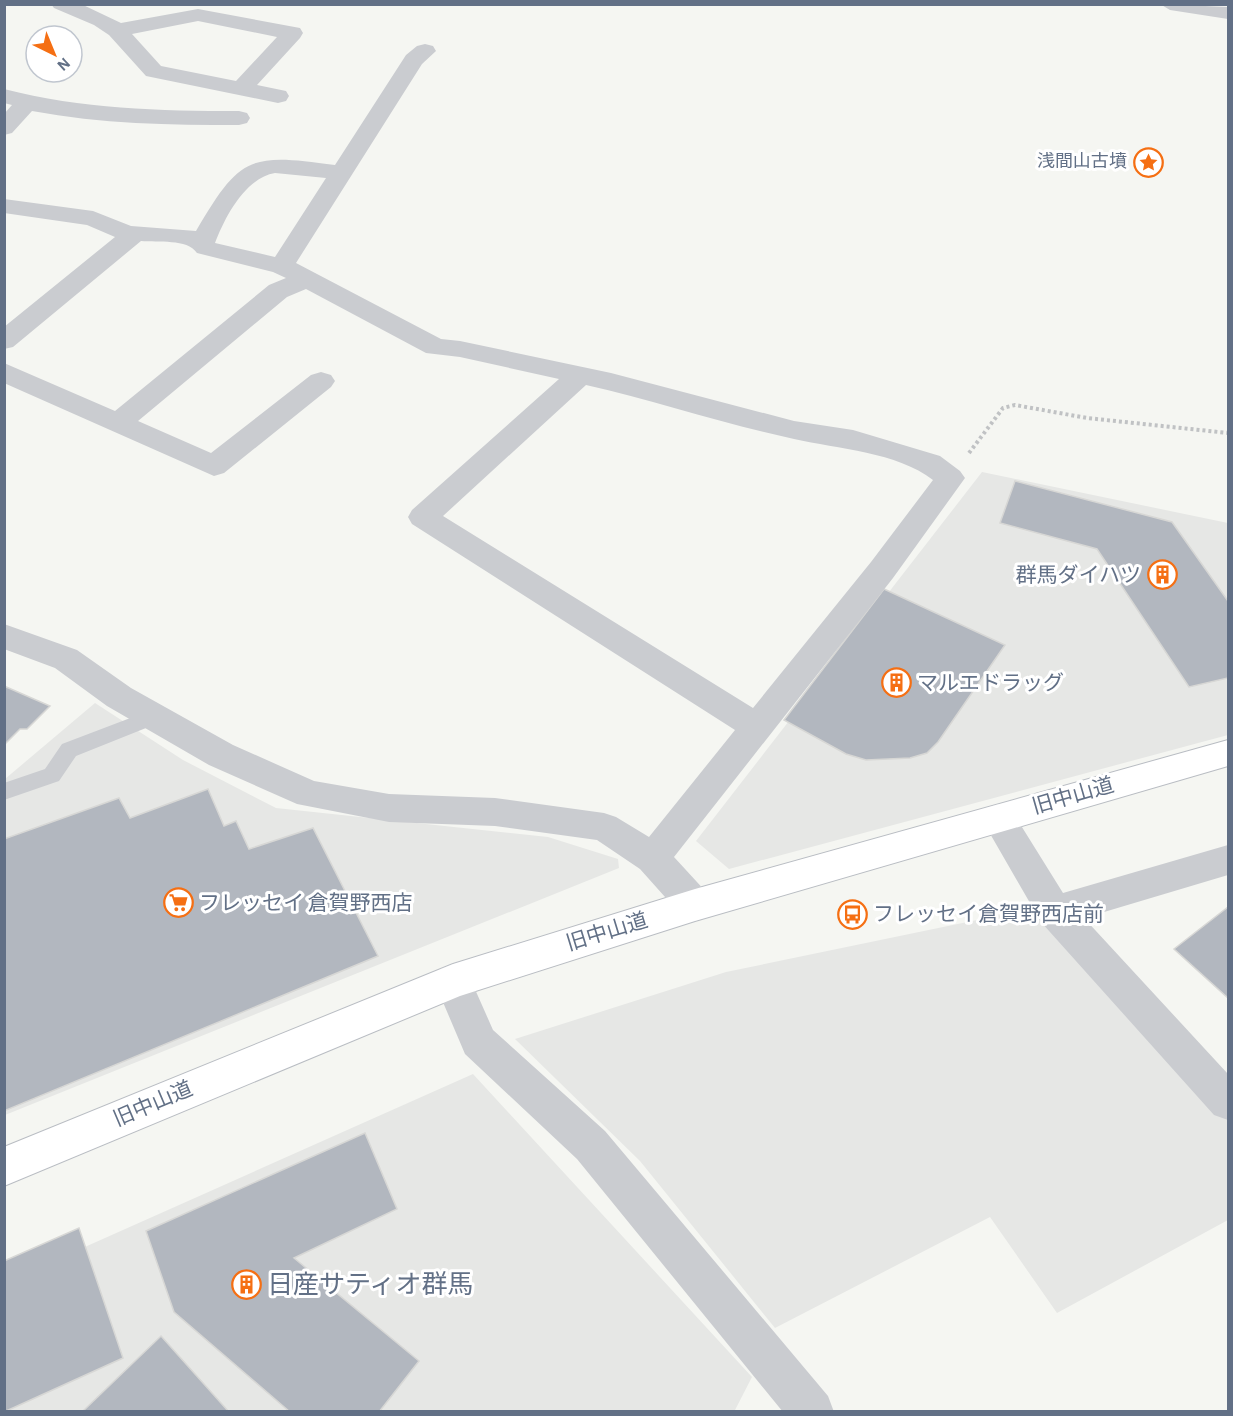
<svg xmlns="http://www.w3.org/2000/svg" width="1233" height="1416" font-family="'Alegreya Sans','Noto Sans JP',sans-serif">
	<rect width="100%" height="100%" fill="#f5f6f2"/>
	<path fill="#e6e7e5" d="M982,472L1228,523V735L729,869L696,841Z
		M95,703L183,760L276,808L548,837L618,859L619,868L5,1115V779Z
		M1035,908L1228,1114V1220L1057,1313L990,1217L775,1328L640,1161L515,1039L726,972Z
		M473,1074L752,1377L734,1412L5,1411L4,1283Z"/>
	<path fill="#b2b7bf" stroke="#d7d7d5" stroke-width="1.5" d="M1015,481L1172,522L1228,601V678L1189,687L1097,549L1000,523Z
		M884,589L1005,645L938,742L927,753L910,758L866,760L846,754L784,720Z
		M4,686L50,706L27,729H20L4,745Z
		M208,789L224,826L236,821L249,849L313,828L378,956L4,1111V839L119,798L130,818Z
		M1228,907V998L1174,949Z
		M365,1133L397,1209L294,1258L419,1361L379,1412H290L174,1312L146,1231Z
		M79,1228L123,1358L4,1412V1261Z
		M161,1336L229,1412H82Z"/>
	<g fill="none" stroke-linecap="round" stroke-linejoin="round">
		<defs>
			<path id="secondary" d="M1228,740V766L695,921L460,996L4,1186V1147L453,964L695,889Z"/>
		</defs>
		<use href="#secondary" stroke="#b9bdc3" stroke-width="2"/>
		<path stroke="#c0c2c4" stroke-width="4" stroke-dasharray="3 3" stroke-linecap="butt" d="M969,453L1003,408L1015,405L1087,418L1228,433"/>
		<path fill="#caccd0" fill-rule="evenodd" d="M154,709L161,712L164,717L161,722L76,756L59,781L4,800V783L45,769L62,744Z"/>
		<path fill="#caccd0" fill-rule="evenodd" d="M51,4H81L121,23L198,9L300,28L303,33L300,38L257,85L286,91L289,96L286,101L278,103L146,76L109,35L94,25L54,8ZM198,21L277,37L236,81L161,66L132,34Z
			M1160,4L1228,7V19L1170,10Z
			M425,44L433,46L436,51L422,64L296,263L441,339L460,341L611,373L794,421L853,430L940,456L960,471L965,478L893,578L674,857L708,894L713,905L708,916L695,921L682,916L640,869L597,840L495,826L389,822L297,804L209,765L107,706L55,668L4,649V624L77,650L131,688L233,745L314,781L389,794L495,798L604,813L616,817L649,837L735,730L412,524L408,517L412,510L559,379L460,357L426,353L306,289L287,297L138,421L211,453L311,375L321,372L331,375L335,381L331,387L224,473L214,476L4,383V363L115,411L269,285L286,278L273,272L197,253C187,238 158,243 141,241L13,347L4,349V327L115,237L87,225L4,213V199L93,211L131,226L196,231C240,156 249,153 335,165L406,55L417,46ZM275,173L326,178L275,257L215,243C225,217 245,178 275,173ZM586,385C656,401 724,424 794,439C838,449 897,452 933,480L871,562L753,708L443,516Z
			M4,89C82,109 159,111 239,111L247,113L250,118L247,123L239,125C170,125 101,124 32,111L12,133L4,135V114L12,105L4,103Z
			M998,804L1010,808L1063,893L1228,845V875L1084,918L1228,1074V1120L1214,1115L1041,922L981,818L986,808Z
			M453,964L466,969L493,1030L605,1131L828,1396L834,1412H783L577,1159L465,1054L434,981L440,969Z"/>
		<use href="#secondary" fill="#fff" fill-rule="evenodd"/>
	</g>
	<defs>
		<symbol id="sight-ring" viewBox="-11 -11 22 22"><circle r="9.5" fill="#fff" stroke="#f56f13" stroke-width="1.5"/><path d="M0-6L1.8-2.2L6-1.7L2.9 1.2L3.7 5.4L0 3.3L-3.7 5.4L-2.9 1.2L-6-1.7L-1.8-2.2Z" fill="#f56f13"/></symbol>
		<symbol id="building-ring" viewBox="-11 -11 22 22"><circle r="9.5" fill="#fff" stroke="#f56f13" stroke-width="1.5"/><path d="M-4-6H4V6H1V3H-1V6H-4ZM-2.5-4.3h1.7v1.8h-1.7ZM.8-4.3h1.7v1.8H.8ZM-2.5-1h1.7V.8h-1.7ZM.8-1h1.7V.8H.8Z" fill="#f56f13"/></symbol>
		<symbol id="supermarket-ring" viewBox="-11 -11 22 22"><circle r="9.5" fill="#fff" stroke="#f56f13" stroke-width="1.5"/><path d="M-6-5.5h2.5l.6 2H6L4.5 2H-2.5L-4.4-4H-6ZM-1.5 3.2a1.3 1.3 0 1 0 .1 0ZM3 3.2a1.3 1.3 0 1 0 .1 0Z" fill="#f56f13"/></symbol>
		<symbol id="bus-ring" viewBox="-11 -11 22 22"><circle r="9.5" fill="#fff" stroke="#f56f13" stroke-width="1.5"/><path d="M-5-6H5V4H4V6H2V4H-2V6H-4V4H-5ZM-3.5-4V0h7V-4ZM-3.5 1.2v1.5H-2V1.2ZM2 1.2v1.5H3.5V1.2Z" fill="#f56f13"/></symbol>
	</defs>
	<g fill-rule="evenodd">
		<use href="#sight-ring" x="1132" y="146" width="33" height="33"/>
		<use href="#building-ring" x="1146" y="558" width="33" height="33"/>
		<use href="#building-ring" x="880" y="666" width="33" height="33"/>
		<use href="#supermarket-ring" x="162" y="886" width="33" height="33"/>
		<use href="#bus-ring" x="836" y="898" width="33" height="33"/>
		<use href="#building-ring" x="230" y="1268" width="33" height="33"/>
	</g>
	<g text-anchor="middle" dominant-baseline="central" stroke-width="6" stroke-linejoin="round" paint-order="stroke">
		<g font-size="18" fill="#627086" stroke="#fff" text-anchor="end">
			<text x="1127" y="162">浅間山古墳</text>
		</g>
		<g font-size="21" fill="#627086" stroke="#fff" text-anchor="start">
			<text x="1141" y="575" text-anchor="end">群馬ダイハツ</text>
			<text x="917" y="683">マルエドラッグ</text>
			<text x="199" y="903">フレッセイ 倉賀野西店</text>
			<text x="873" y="914">フレッセイ倉賀野西店前</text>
		</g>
		<g font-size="21" fill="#627086" stroke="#fff">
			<text transform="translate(1073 796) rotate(-16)">旧中山道</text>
			<text transform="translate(607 932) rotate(-17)">旧中山道</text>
			<text transform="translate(153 1104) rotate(-23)">旧中山道</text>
		</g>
		<g font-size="26" fill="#627086" stroke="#fff" text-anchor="start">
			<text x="267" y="1285">日産サティオ群馬</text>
		</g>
	</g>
	<rect width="1233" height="1416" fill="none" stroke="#627086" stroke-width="12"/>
	<g transform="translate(54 54) rotate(137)"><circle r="28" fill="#ffffff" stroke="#c0c6cf" stroke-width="1.5"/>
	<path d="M0-4.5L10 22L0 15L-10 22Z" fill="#f56f13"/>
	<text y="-9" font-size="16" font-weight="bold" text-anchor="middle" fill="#627086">N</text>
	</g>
</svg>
